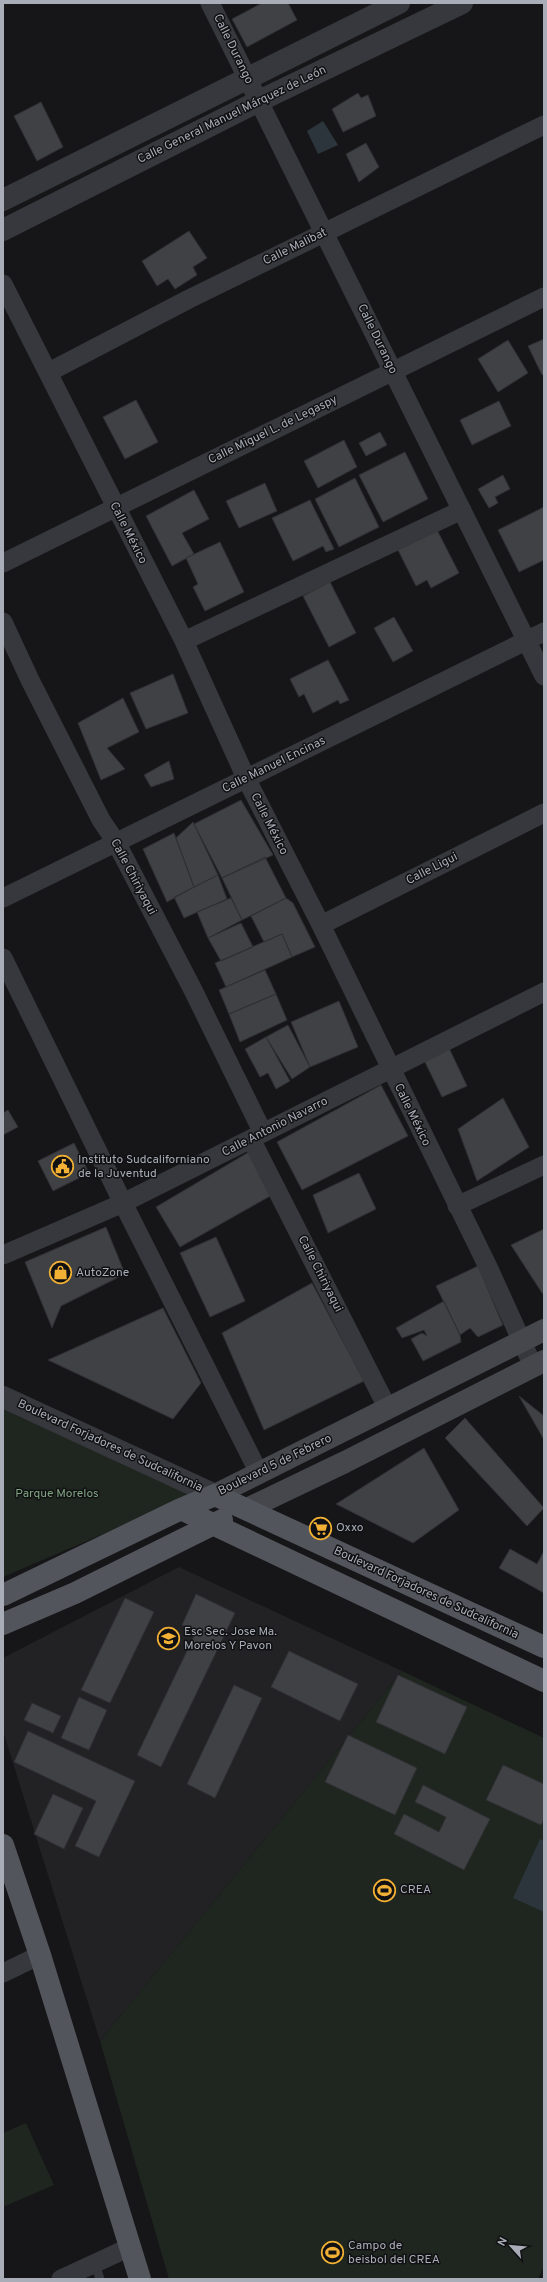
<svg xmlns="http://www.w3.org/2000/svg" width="547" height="2282" font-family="Overpass,sans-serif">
	<rect width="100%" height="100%" fill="#161618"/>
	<path fill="#222225" d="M179,1567L402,1671L100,2041L3,1731V1658Z"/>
	<path fill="#1e261f" d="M3,1409L24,1419L194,1495L3,1577Z
		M402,1671L544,1738V2266L538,2279H169L100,2041Z
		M26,2123L54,2185L3,2207V2133Z"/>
	<path fill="#2c353c" d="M323,121L338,145L318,154L307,131Z
		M540,1839L544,1841V1912L513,1898Z"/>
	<path fill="#404145" stroke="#303034" d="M262,3H288L297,20L247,47L232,19Z
		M358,93L361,98L368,95L376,116L343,132L332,109Z
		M41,102L63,147L37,161L14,116Z
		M366,143L379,167L359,182L346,154Z
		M189,231L207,258L193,267L197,275L175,289L168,279L157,286L142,261Z
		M544,339V374L542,375L528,346Z
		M508,340L528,373L498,392L478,359Z
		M136,400L158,442L125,459L103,417Z
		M499,401L511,426L472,445L460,420Z
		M380,432L387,445L366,456L359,443Z
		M344,440L357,467L318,488L304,461Z
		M405,452L428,499L383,522L359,475Z
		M503,475L510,489L495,497L498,503L489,508L478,489Z
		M355,478L379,527L339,547L315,499Z
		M265,483L277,511L239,528L226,501Z
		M194,490L209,519L182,533L194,554L172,566L146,516Z
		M310,500L334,549L326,552L323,546L293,561L272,518Z
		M544,507V560L519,572L498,530Z
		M436,528L459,573L431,588L427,580L416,586L397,548Z
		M220,542L244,592L205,611L193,587L198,584L186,558Z
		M330,582L356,633L329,647L303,596Z
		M394,617L413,651L393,662L374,628Z
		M328,660L349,700L340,704L338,700L313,713L304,694L299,697L290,679Z
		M173,674L188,713L146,729L130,693Z
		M123,698L139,732L107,748L125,769L101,780L78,723Z
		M169,761L174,779L151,787L144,775Z
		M241,800L273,855L222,878L194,824Z
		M193,822L218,875L194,887L176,838Z
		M174,833L194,887L167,902L143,849Z
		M265,857L286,898L242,920L222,878Z
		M218,875L227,899L184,918L174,897Z
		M231,898L242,920L208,938L197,912Z
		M286,898L293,903L315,947L292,957L282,934L264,942L251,916Z
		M241,923L253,947L221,961L208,938Z
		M282,934L292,957L226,987L215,963Z
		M265,970L276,994L229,1014L219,990Z
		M276,994L287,1020L240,1042L229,1014Z
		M339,1001L358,1047L310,1067L291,1022Z
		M288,1025L310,1067L292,1079L266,1037Z
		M266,1037L290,1081L276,1089L268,1073L260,1077L245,1049Z
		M449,1048L467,1086L442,1097L424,1060Z
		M381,1085L408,1136L302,1190L277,1142Z
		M503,1098L529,1147L477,1181L458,1129Z
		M8,1110L18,1127L3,1135V1113Z
		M74,1143L89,1173L53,1191L38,1161Z
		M249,1152L272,1195L180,1247L156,1207Z
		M359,1173L376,1209L328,1233L313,1195Z
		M106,1227L125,1274L61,1306L52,1328L25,1262Z
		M544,1229V1293H542L511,1245Z
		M216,1237L245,1301L210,1317L180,1253Z
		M478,1266L503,1325L478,1337L470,1328L460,1335L436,1286Z
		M312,1283L364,1381L264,1430L222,1333Z
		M444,1301L460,1335L461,1342L423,1361L411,1339L422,1333L427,1336L424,1330L402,1338L396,1328Z
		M163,1308L201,1383L173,1419L48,1360Z
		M519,1396L544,1416V1440L543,1438Z
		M465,1418L544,1508L527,1526L445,1438Z
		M424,1448L459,1510L413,1543L336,1504Z
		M510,1549L537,1564L544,1551V1593L499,1568Z
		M196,1594L235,1613L161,1767L137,1755L196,1632L182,1625Z
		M125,1598L154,1612L110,1703L81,1690Z
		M289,1651L358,1684L340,1721L271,1687Z
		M398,1675L467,1707L445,1754L376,1722Z
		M234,1685L262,1698L215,1798L187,1784Z
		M79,1697L107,1710L89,1750L61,1738Z
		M32,1703L61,1716L53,1733L24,1720Z
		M28,1731L135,1781L99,1857L75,1846L96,1801L14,1762Z
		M348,1735L417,1768L395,1815L325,1782Z
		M503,1765L544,1784V1819L541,1825L486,1800Z
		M423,1785L490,1819L464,1870L394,1834L404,1814L439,1832L446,1817L415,1802Z
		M53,1794L83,1808L64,1849L34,1834Z"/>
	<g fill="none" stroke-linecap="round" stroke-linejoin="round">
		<path stroke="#37383d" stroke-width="9" d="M95,2264L100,2279"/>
		<path stroke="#37383d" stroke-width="19" d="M210,3L544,676
			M3,284L184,641L246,778L321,925L489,1269L533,1366
			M49,372L189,299L544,125
			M3,563L544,297
			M3,622L30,680L101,820L116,842L193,990L263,1133
			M184,641L462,510
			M3,898L544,632
			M321,925L544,813
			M3,958L123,1203L259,1473
			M251,1139L388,1409
			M457,1206L544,1165
			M3,1255L123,1203L544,992
			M3,1973L40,1955
			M61,2279L130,2247"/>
		<path stroke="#37383d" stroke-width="22" d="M3,200L399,3
			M3,230L259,101L462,3
			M3,1397L215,1495"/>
		<path stroke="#45474d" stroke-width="22" d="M215,1495L544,1330
			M247,1509L345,1462L544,1361"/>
		<path stroke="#53555c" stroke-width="22" d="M181,1509L544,1681
			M3,1595L181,1509L215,1495L544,1647
			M3,1624L75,1593L222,1520
			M3,1845L40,1955L140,2279"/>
	</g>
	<defs>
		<symbol id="civic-ring" viewBox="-11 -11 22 22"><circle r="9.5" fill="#111113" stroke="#f2b134" stroke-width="1.5"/><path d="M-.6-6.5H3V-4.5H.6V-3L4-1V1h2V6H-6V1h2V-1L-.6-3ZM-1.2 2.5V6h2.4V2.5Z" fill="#f2b134"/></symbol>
		<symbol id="shop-ring" viewBox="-11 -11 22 22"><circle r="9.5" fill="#111113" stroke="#f2b134" stroke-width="1.5"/><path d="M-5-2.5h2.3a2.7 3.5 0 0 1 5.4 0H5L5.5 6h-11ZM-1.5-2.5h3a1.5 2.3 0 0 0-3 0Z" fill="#f2b134"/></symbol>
		<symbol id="supermarket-ring" viewBox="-11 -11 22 22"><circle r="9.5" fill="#111113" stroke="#f2b134" stroke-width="1.5"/><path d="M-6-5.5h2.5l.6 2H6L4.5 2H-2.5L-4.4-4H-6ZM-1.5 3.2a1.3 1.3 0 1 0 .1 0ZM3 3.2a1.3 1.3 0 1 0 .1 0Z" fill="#f2b134"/></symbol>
		<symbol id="school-ring" viewBox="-11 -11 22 22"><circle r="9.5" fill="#111113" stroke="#f2b134" stroke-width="1.5"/><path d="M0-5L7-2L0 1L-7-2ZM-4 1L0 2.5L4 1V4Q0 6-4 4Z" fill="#f2b134"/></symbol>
		<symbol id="stadium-ring" viewBox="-11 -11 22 22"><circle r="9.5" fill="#111113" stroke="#f2b134" stroke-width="1.5"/><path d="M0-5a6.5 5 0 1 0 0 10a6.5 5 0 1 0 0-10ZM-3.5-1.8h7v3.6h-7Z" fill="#f2b134"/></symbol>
	</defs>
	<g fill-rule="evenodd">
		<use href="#civic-ring" x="50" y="1154" width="25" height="25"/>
		<use href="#shop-ring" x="48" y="1260" width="25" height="25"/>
		<use href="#supermarket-ring" x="308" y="1516" width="25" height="25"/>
		<use href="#school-ring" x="156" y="1626" width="25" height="25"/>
		<use href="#stadium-ring" x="372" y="1878" width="25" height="25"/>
		<use href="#stadium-ring" x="320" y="2240" width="25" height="25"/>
	</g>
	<g text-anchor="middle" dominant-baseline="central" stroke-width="3" stroke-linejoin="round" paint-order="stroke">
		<g font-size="12" fill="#a8adb8" stroke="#111113">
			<text transform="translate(233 49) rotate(64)">Calle Durango</text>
			<text transform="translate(232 115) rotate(-26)">Calle General Manuel Márquez de León</text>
			<text transform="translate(295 247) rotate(-26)">Calle Malibat</text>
			<text transform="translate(377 339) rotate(64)">Calle Durango</text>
			<text transform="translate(273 430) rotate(-26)">Calle Miguel L. de Legaspy</text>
			<text transform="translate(128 533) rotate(63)">Calle México</text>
			<text transform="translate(274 765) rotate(-26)">Calle Manuel Encinas</text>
			<text transform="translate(269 824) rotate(63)">Calle México</text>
			<text transform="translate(432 869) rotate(-27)">Calle Ligui</text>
			<text transform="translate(133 877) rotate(62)">Calle Chiriyaqui</text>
			<text transform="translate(412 1115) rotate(64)">Calle México</text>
			<text transform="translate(275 1127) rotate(-27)">Calle Antonio Navarro</text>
			<text transform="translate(320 1274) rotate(63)">Calle Chiriyaqui</text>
			<text transform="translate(110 1446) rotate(25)">Boulevard Forjadores de Sudcalifornia</text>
			<text transform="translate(275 1465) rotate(-26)">Boulevard 5 de Febrero</text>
			<text transform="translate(426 1593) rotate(25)">Boulevard Forjadores de Sudcalifornia</text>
		</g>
		<g font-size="12" fill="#a8adb8" stroke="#111113" text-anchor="start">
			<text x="78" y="1160">Instituto Sudcaliforniano<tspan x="78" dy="14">de la Juventud</tspan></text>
			<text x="76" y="1273">AutoZone</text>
			<text x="336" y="1528">Oxxo</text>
			<text x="184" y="1632">Esc Sec. Jose Ma.<tspan x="184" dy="14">Morelos Y Pavon</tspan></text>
			<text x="400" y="1890">CREA</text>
			<text x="348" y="2246">Campo de<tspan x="348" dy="14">beisbol del CREA</tspan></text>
		</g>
		<g font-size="12" fill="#7fa381" stroke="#111113">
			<text x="57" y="1494">Parque Morelos</text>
		</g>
	</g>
	<rect width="547" height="2282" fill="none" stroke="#a8adb8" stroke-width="8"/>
	<g transform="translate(511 2246) rotate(297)" stroke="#111113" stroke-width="3" paint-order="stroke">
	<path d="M0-3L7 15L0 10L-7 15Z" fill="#a8adb8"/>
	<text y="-6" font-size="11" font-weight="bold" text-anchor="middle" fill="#a8adb8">N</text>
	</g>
</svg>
